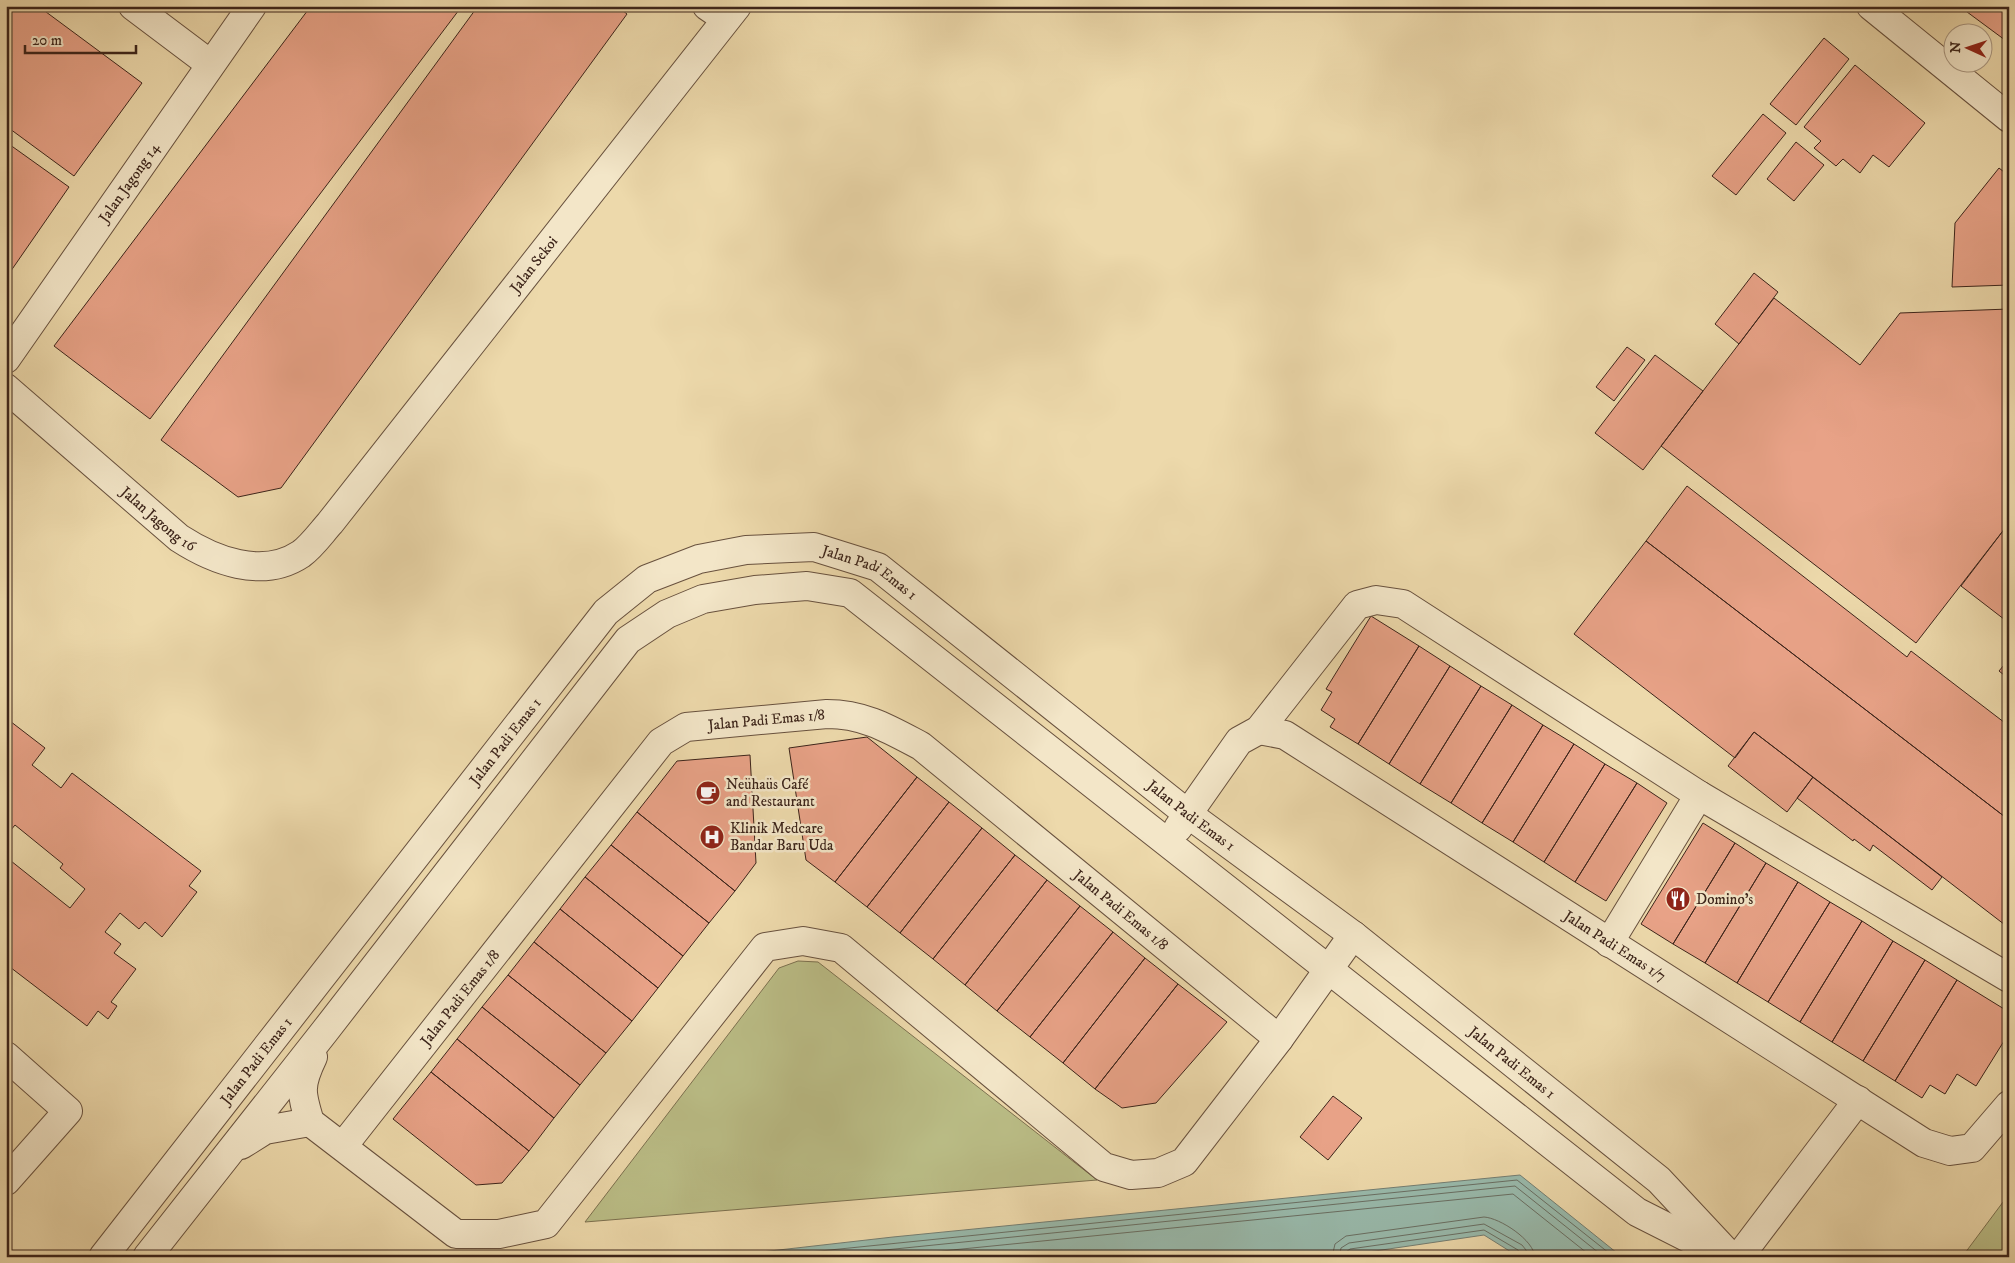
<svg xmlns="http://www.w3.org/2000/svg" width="2015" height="1263" font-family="'IM FELL DW Pica',serif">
	<rect width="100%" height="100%" fill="#edd9ab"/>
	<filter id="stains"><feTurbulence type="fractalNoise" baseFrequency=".004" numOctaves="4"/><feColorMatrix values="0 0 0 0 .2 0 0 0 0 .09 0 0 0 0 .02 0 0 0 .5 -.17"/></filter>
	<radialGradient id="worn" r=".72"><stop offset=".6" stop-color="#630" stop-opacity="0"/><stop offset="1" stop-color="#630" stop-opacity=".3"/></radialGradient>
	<path fill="#bbbe87" stroke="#7c7150" d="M798,961L818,962L1097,1180L585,1222L779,968Z
		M2009,1193V1257H1962L2009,1194Z"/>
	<path fill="#99baac" stroke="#747e72" d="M1520,1175L1622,1257H1519L1484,1235L1334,1257H717L893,1237Z"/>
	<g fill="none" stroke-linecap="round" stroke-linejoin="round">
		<path stroke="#6a6f63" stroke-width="1" d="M761,1257L1517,1180L1614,1257
			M816,1257L1515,1186L1604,1257
			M882,1257L1513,1194L1592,1257
			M1332,1257L1335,1244L1346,1236L1484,1217C1500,1218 1534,1240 1535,1257
			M1339,1257L1341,1248L1349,1243L1484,1224L1522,1245L1526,1250L1527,1257
			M1346,1257V1252L1350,1249L1484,1230L1518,1250L1521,1257"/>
	</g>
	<path fill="#e8a287" stroke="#3c241a" d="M6,6H38L142,83L74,176L6,126Z
		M311,6H462L150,419L54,346Z
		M478,6H617L627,14L281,488L238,497L161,440Z
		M1959,6H2009V43Z
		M1824,38L1849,59L1796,125L1770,104Z
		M1855,65L1925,123L1889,167L1873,155L1860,173L1843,159L1836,166L1814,148L1821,141L1804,127Z
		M1763,114L1786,133L1736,195L1712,176Z
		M6,142L69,187L6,278Z
		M1796,142L1824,165L1794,201L1767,179Z
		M1999,168L2009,176V285L1952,287L1955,223Z
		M1754,273L1778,292L1739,344L1715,324Z
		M1774,298L1860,365L1900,313L2009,309V523L1916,643L1661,446Z
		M1627,347L1645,360L1614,401L1596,387Z
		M1655,355L1703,391L1643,470L1595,433Z
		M1687,486L1907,657L1911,651L2009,726V820L1646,541Z
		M2009,523V623L1961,586Z
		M1646,541L2009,820V928L1754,732L1735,758L1574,634Z
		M1371,616L1419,646L1358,744L1330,727L1335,719L1321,710L1332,692L1326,689Z
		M1419,646L1450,666L1389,764L1358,744Z
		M2009,659V679L1999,671Z
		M1450,666L1481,686L1420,784L1389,764Z
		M1481,686L1512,705L1451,803L1420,784Z
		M1512,705L1543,725L1482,823L1451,803Z
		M6,718L45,748L32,765L61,788L72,773L201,871L189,886L197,892L162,937L145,922L139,929L120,913L105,932L121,944L114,953L136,969L111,1002L117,1006L108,1019L98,1011L87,1026L6,964V857L70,908L85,889L60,868L63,864L15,825L6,836Z
		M1543,725L1574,744L1513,842L1482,823Z
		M1754,732L1813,777L1787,812L1728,766Z
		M867,737L917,777L835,882L806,860L789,748Z
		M1574,744L1605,764L1544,862L1513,842Z
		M750,755L756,863L735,891L637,812L677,761Z
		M1605,764L1637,783L1575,882L1544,862Z
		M917,777L949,802L867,907L835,882Z
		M1813,777L1942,877L1932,890L1873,845L1870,851L1854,839L1853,841L1797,798Z
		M1637,783L1667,803L1606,901L1575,882Z
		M949,802L982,828L900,933L867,907Z
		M637,812L735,891L709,923L611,845Z
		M1703,823L1735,843L1673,944L1641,924Z
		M982,828L1015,855L933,959L900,933Z
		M1735,843L1766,863L1705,963L1673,944Z
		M611,845L709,923L683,956L585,877Z
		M1015,855L1047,880L965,985L933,959Z
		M1766,863L1798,882L1737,983L1705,963Z
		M585,877L683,956L658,988L560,909Z
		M1047,880L1080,906L997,1011L965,985Z
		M1798,882L1830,902L1768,1002L1737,983Z
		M1830,902L1862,921L1800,1022L1768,1002Z
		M1080,906L1113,932L1030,1037L997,1011Z
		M560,909L658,988L632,1021L534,942Z
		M1862,921L1893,941L1832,1042L1800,1022Z
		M1113,932L1145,958L1063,1063L1030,1037Z
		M1893,941L1925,960L1863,1061L1832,1042Z
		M534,942L632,1021L606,1053L508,975Z
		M1145,958L1178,984L1095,1089L1063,1063Z
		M1925,960L1957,980L1895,1081L1863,1061Z
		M508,975L606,1053L580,1085L482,1007Z
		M1957,980L2009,1012V1033L1976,1086L1957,1074L1945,1094L1930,1085L1922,1098L1895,1081Z
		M1178,984L1227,1022L1156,1103L1122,1108L1095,1089Z
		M482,1007L580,1085L554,1118L457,1039Z
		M457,1039L554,1118L529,1151L431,1072Z
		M431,1072L529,1151L502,1183L476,1185L393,1119Z
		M1333,1096L1362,1118L1328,1160L1300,1137Z"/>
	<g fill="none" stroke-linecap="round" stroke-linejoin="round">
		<defs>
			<g id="minor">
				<path d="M133,6L210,64"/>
				<path d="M707,6L726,19"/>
				<path d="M1871,6L2009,118"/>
				<path id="s1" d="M6,359L252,6"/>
				<path id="s2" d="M6,388L179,538C213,560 262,580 301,554C312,546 321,533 330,523L737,6"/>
				<path id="s3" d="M1259,730L1285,735L1924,1143L1950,1151L1972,1148L2009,1105"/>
				<path d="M1178,828L1239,741L1259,730L1357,605L1376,600L1403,604L1699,795L2009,978"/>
				<path d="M1609,943L1699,795"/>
				<path d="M6,1056L68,1111L6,1181"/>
				<path d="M313,1057C299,1086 301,1093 310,1122L456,1234H499L546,1224L765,947L803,941L841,948L1104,1167L1131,1175L1158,1173L1184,1162L1279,1039L1353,935"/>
				<path d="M241,1145L265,1130L310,1122"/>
				<path id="s4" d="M343,1146L661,742L686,727L827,714C864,714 889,729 921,746L1279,1039"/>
				<path id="s5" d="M103,1257L606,612L647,579L699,559L746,550L814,547L878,567L1188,814L1353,935L1659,1180L1731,1257"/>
				<path d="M147,1257L325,1031L628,640L667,614L703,599L755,590L807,586L850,593L1637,1212L1720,1254"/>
				<path d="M1739,1257L1858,1100"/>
			</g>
		</defs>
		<use href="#minor" stroke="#68513e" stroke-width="30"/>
		<use href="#minor" stroke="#f3e6c8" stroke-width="28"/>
	</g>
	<defs>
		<symbol id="cafe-disc" viewBox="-11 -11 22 22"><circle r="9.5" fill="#8f2418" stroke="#f3e6c8"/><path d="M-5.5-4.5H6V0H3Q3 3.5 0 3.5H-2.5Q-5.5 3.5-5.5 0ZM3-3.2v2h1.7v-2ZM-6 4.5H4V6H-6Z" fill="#fff"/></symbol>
		<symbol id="hospital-disc" viewBox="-11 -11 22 22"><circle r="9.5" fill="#8f2418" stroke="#f3e6c8"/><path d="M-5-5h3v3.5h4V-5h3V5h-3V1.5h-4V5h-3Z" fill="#fff"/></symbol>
		<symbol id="restaurant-disc" viewBox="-11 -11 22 22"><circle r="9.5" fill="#8f2418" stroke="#f3e6c8"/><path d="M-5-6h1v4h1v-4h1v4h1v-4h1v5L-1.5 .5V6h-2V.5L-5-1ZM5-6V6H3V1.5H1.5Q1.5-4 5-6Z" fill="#fff"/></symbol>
	</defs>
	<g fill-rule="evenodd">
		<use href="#cafe-disc" x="694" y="779" width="28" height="28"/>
		<use href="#hospital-disc" x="698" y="823" width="28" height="28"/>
		<use href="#restaurant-disc" x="1664" y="885" width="28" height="28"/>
	</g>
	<g text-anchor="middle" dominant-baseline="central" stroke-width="5" stroke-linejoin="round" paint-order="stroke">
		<g font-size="15" fill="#3c241a" stroke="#f3e6c8">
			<text stroke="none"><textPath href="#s1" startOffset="215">Jalan Jagong 14</textPath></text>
			<text stroke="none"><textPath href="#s2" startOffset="731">Jalan Sekoi</textPath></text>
			<text stroke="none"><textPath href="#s2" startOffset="201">Jalan Jagong 16</textPath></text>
			<text stroke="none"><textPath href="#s5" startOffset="1104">Jalan Padi Emas 1</textPath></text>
			<text stroke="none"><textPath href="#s4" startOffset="624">Jalan Padi Emas 1/8</textPath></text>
			<text stroke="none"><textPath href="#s5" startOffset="654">Jalan Padi Emas 1</textPath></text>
			<text stroke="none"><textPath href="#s5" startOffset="1509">Jalan Padi Emas 1</textPath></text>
			<text stroke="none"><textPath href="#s4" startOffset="1044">Jalan Padi Emas 1/8</textPath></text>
			<text stroke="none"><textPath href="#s3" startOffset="418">Jalan Padi Emas 1/7</textPath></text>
			<text stroke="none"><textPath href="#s4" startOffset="189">Jalan Padi Emas 1/8</textPath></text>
			<text stroke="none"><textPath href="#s5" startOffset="249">Jalan Padi Emas 1</textPath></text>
			<text stroke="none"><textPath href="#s5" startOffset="1914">Jalan Padi Emas 1</textPath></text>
		</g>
		<g font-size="15" fill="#3c241a" stroke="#f3e6c8" text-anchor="start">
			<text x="726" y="784">Neühaüs Café<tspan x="726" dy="17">and Restaurant</tspan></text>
			<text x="730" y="828">Klinik Medcare<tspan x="730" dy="17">Bandar Baru Uda</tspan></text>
			<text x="1696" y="899">Domino's</text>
		</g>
	</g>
	<rect width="2015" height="1263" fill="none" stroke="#edd9ab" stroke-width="25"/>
	<rect x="8" y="8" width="2000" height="1248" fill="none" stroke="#3c241a" stroke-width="2.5"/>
	<rect x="12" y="12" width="1990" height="1238" fill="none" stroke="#3c241a"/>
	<g transform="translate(1968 48) rotate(273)"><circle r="24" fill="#f3e6c8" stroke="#aa9882"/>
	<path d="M0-4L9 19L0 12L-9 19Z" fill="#8f2418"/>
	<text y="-8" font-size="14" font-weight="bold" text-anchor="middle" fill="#3c241a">N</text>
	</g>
	<path d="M25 45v8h111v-8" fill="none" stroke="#3c241a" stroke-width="2.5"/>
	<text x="32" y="45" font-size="15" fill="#3c241a" stroke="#f3e6c8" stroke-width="4" paint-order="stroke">20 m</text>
	<rect width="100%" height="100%" filter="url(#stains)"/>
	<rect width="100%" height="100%" fill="url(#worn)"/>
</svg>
